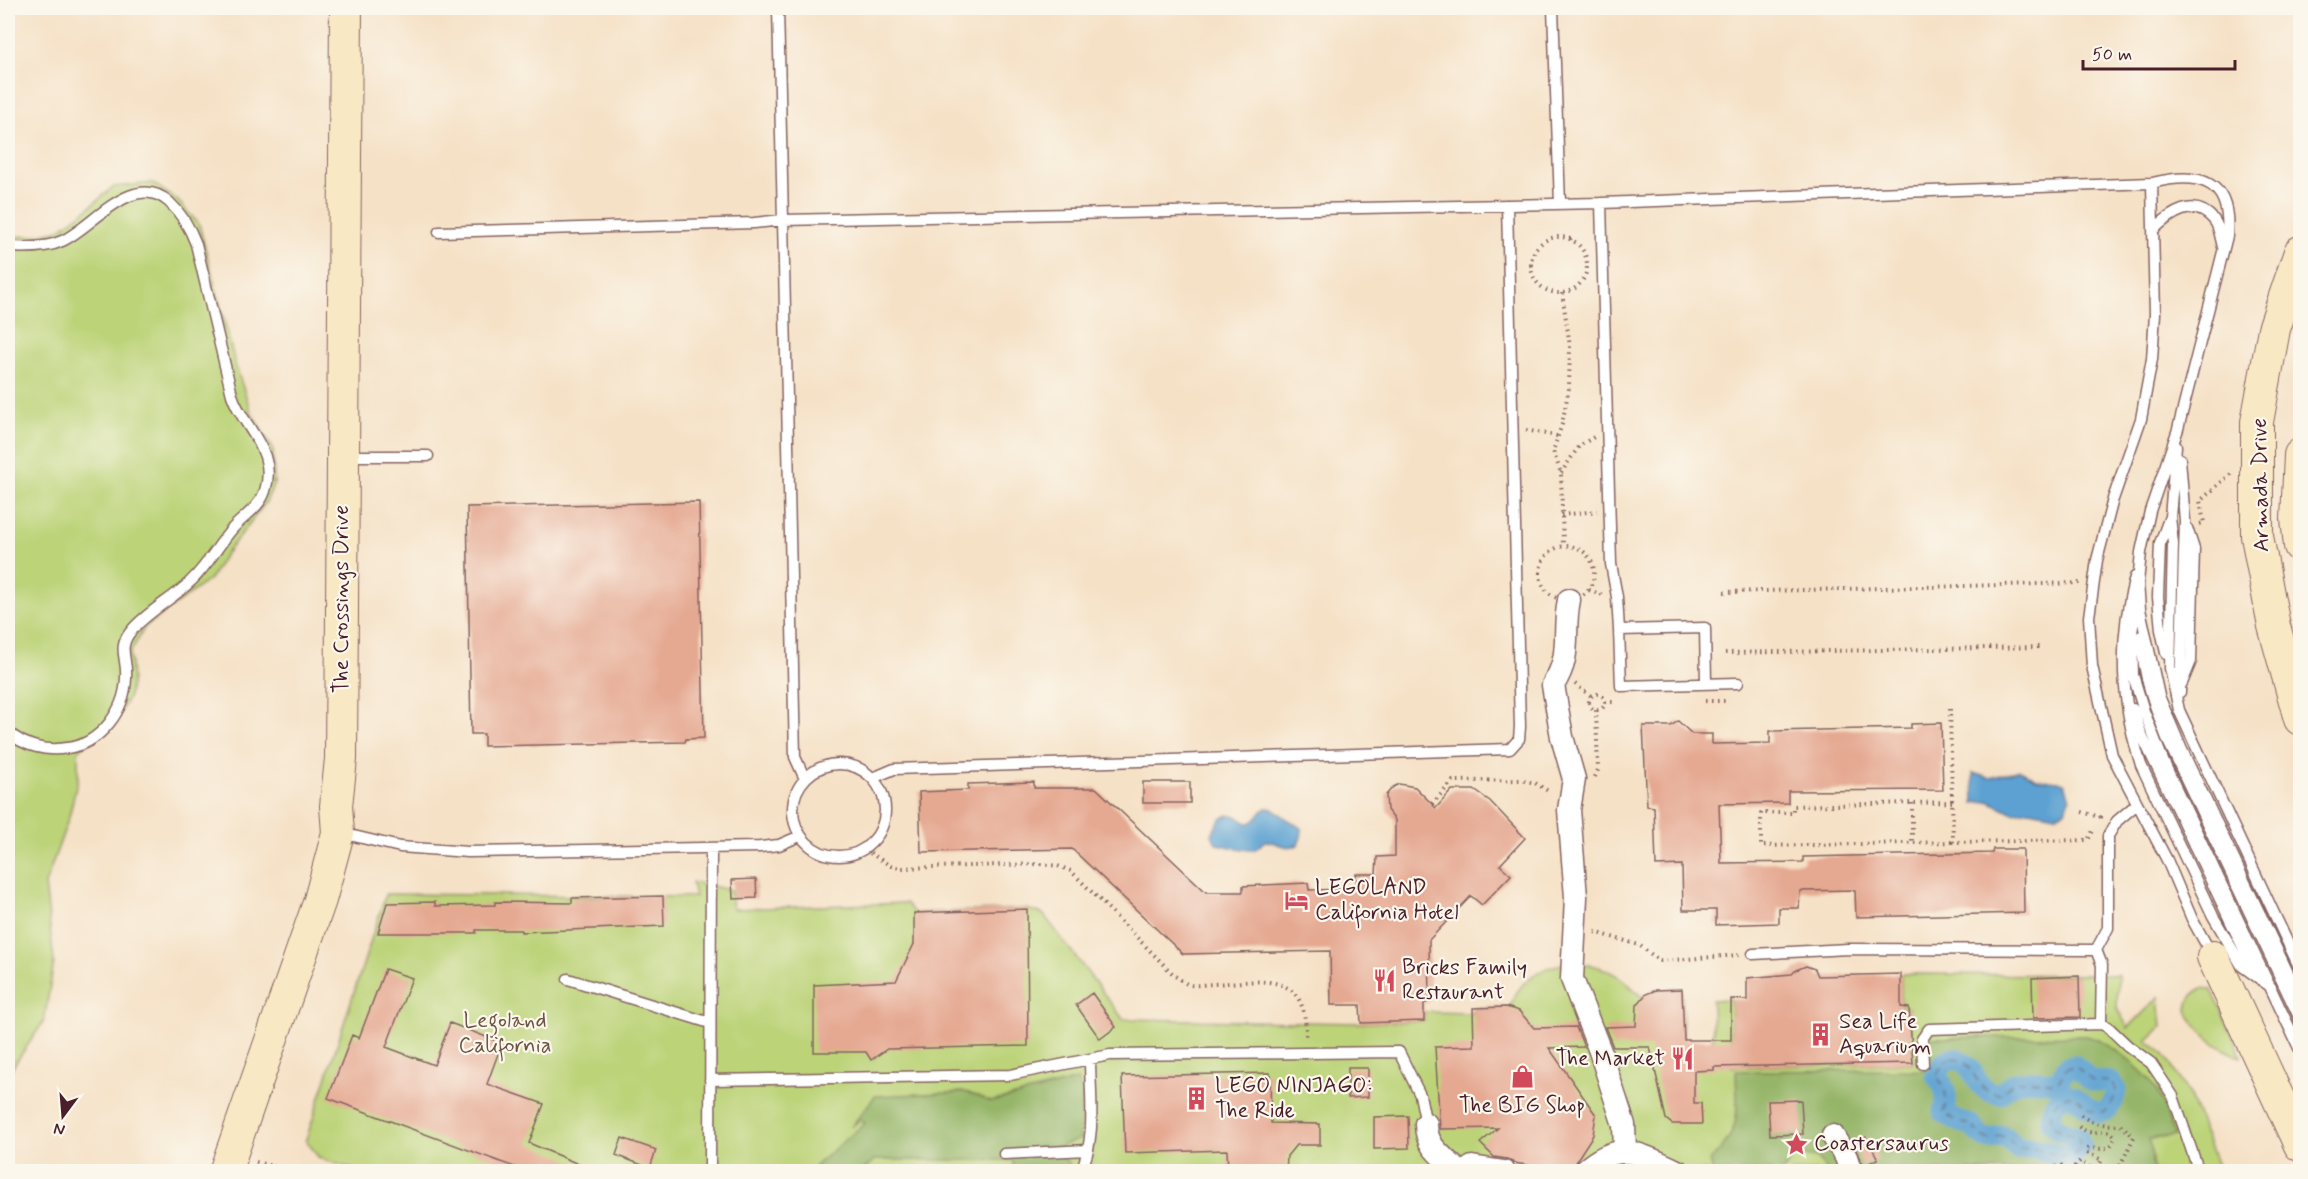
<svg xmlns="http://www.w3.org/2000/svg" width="2308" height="1179" font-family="Mynerve,sans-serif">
	<rect width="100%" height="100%" fill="#fbf7ec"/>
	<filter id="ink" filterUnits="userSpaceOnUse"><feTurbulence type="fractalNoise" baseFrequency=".0167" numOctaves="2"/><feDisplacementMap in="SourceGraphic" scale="12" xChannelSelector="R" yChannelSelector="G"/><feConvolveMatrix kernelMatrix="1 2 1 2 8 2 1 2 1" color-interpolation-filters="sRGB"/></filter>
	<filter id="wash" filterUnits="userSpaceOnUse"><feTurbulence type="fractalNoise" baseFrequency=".008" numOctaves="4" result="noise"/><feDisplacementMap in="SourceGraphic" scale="24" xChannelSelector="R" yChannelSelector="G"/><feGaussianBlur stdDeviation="1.35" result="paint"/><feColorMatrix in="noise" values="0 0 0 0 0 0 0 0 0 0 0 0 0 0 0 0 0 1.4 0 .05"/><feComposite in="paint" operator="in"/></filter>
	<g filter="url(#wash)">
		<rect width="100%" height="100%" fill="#f5e1c6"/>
		<path fill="#bcd378" stroke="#837952" stroke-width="1.5" d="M153,183L177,200L199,224L236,367L252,414L273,449L274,483L266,502L224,556L210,579L145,627L130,653L132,679L129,696L119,715L78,751V778L69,817L45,884L54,962L44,1021L8,1074V237L33,236L57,231L85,211L113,187Z
			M692,882L731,890L733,909L906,903L914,913L1027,909L1043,914L1123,1019L1361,1023L1424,1021V1012L1473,1013V1008L1510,1007C1524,964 1575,953 1613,973C1624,979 1633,989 1642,997L1655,990L1682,989L1684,1047L1713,1040L1712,1000L1731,999V1067L1913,1063L1909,1008L1901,1007V974L2118,975L2117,1008L2128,1028L2159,997L2162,1027L2147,1041L2163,1053L2190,1096L2219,1171L361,1172L319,1158L306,1140L386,894L695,897Z
			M2203,988L2212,990L2242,1057C2217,1051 2161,1007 2203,988Z"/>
		<path fill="#95b568" stroke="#706a4a" stroke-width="1.5" d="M2086,1036C2107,1040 2144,1070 2155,1088C2164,1103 2169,1121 2174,1136L2150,1139L2153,1171H1828L1816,1158L1795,1154L1783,1171L1713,1172L1710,1160C1743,1130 1737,1112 1736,1071L1925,1070L1924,1043L1929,1038Z
			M1078,1080L1083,1095L1080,1139L1056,1148L1074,1171H1014L1013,1160H874L863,1171L811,1172L816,1165L865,1123L860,1120L851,1127L875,1096L966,1092L991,1102Z"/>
		<path fill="#5ca1d1" stroke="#53607e" stroke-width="1.5" d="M2020,770L2037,779L2059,781L2065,784L2070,798L2066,811L2055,815L2030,810L2013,813L1989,801L1974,803L1973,773L1990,778Z
			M1266,808C1278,808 1278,814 1287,819C1301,827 1306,827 1298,845C1284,850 1278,842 1265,841C1261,844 1257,849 1253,850C1250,851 1218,845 1216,843C1215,841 1212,835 1212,834C1217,824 1223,811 1236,816C1241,818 1243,823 1249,823C1257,822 1259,812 1266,808Z"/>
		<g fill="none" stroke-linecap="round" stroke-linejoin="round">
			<path stroke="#5ca1d1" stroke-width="21" d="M1952,1058C1980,1062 1969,1091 2000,1094C2016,1075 2035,1081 2058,1083L2067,1067L2076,1066L2091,1080L2111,1082L2116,1090C2114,1103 2106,1120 2090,1109C2081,1103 2081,1099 2069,1095C2055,1100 2050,1108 2051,1123L2058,1130L2078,1137L2081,1147L2073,1157C2052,1157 2042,1145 2018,1149C2013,1145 2009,1137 2002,1136C1997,1136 1997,1138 1992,1139C1982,1139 1977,1133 1973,1126L1955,1120L1943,1112C1949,1099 1946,1087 1936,1076L1945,1061Z"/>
			<path stroke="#51536d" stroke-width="1.5" stroke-dasharray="8 6" stroke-linecap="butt" d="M1952,1058C1980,1062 1969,1091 2000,1094C2016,1075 2035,1081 2058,1083L2067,1067L2076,1066L2091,1080L2111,1082L2116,1090C2114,1103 2106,1120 2090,1109C2081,1103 2081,1099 2069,1095C2055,1100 2050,1108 2051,1123L2058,1130L2078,1137L2081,1147L2073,1157C2052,1157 2042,1145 2018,1149C2013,1145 2009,1137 2002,1136C1997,1136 1997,1138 1992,1139C1982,1139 1977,1133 1973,1126L1955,1120L1943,1112C1949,1099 1946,1087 1936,1076L1945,1061Z"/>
		</g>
		<g id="blocks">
			<path fill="#e5a891" d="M699,502L704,738L686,739L685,742L484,746V734H471L467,507Z
				M1678,721L1692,734H1712V744L1770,743V731L1911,728V724L1941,723L1943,790L1788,791V803L1719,804L1721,863L1803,862V857L1992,853L1993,849H2023L2024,913L1856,917L1855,890L1800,891L1799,908H1779V923L1716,925V910H1683L1682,865L1656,866L1654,807L1647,806L1643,726H1671Z
				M1034,782V788H1096L1206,892H1243V886L1308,883L1309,890L1357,889L1356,874H1376L1377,857L1395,856V820L1387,810L1386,795L1393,787L1399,784L1415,787L1436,808L1452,790H1474L1490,801L1525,838L1500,865L1511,875L1482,905L1471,896L1429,940L1430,1002L1424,1003V1021L1361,1023L1360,1005H1331L1330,951L1183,954L1072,849L921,852L919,792L968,790V784Z
				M1143,782H1190V803H1143Z
				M756,879L757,898L733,899L732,880Z
				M663,896L664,926L521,932V930H476V933H378L387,903L435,902V906L495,905V902L572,903V898Z
				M1027,909L1028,1046L887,1049L871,1060L866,1052H814V985L896,981L914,944V913Z
				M1806,966L1815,969L1818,976L1901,974V1007L1909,1008L1913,1063L1714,1067V1070L1694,1071V1103H1701L1702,1124H1672L1666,1119L1650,1047H1613L1605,1027L1636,1026L1637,1005L1646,994L1656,990L1682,989L1684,1040H1731V999L1747,1000V978L1792,974L1796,970Z
				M385,969L412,978L386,1047L434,1065L450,1023L502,1043L487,1084L544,1104L529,1143L597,1172H528L328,1098L352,1035L359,1038Z
				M2079,976L2080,1017L2033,1018L2032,978Z
				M1092,993L1116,1027L1100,1039L1076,1005Z
				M1506,1007L1519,1011L1534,1028L1576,1027L1584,1047L1549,1048L1596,1115L1593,1135L1569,1172L1514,1163L1507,1159L1494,1157L1480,1143L1498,1128L1440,1129L1435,1047L1474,1046L1473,1008Z
				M1348,1068H1368V1097L1348,1098Z
				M1270,1073L1271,1123L1320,1124V1145H1296L1287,1156L1286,1172H1228L1227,1150L1125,1153L1122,1076Z
				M1801,1100L1803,1134L1770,1135L1768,1101Z
				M1408,1116L1409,1148L1374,1149V1117Z
				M1866,1137L1878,1159L1863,1166L1853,1143Z
				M622,1138L656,1150L650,1168L616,1155Z"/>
		</g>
	</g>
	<g filter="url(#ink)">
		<use href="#blocks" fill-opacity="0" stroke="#866361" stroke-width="1.5"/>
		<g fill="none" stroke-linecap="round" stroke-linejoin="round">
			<defs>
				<path id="lane" d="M1553,8L1560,204
					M2152,183L2155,314L2152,359L2141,419L2113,499L2097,560L2089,617L2092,666L2112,755L2167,860L2192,919L2212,955
					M1601,203L1611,564L1617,597L1619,630
					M2153,230C2170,214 2194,196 2214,220C2219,226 2221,239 2223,247
					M439,232L754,223L783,220L778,8
					M8,247C24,248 47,248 62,241C93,227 133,170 169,202C182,214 190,228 196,244L232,395C243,429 278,450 265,491C260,507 244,516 233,528C218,545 208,565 191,581C173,599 148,611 132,630C116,648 128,658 126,678C125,710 101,744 67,748C46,752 24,746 8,732
					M2176,446L2170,517L2173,544L2170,668L2179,710L2300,969
					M346,456H428
					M2135,577C2118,639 2121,703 2141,765L2213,916L2242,966L2271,987
					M2136,604L2132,633L2133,675L2144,711L2164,763L2300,1050
					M2141,636C2142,673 2155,707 2168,741L2300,1019
					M2166,653L2161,630L2158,597L2160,543L2169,519
					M1706,683L1705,628L1619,630L1621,686L1738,683
					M2182,683L2191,661L2194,549L2187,528
					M2180,692L2185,521L2180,459
					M2133,709L2142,736L2250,962L2259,973
					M793 810a46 46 0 1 1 92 0a46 46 0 1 1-92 0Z
					M873,778L894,769L1510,749L1519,739L1520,727L1507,205
					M805,779L795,757L783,220L1601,203L2152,183C2200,171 2232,180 2227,236L2178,429L2150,511L2141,552L2138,583L2140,609L2159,696L2182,750L2300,998
					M341,833L400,847L468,852L760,847L779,845L800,836
					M2096,950L2108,928V836L2117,821L2137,804
					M2096,950L2102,965L2101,1024
					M1753,954L1848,949L2096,950
					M568,979L710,1023
					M1923,1064L1922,1039L1929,1029L2101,1024L2108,1027L2128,1046L2151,1063L2173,1096L2199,1172
					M710,1080L1010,1075L1110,1055L1399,1052L1420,1095L1426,1124
					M1004,1154L1088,1150
					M710,1172L711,849
					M1080,1172C1097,1141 1090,1094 1090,1059"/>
				<path id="street" d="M1569,600C1562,634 1573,654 1553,685L1562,737L1574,779L1569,810L1576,897L1572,979L1600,1051L1624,1125L1625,1152
					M1426,1124C1426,1148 1443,1156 1459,1172
					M1833,1136L1846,1157L1851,1172
					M1466,1172L1472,1167L1504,1172
					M1583,1172C1594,1162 1610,1151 1626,1152C1638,1152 1667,1166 1679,1172"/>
				<path id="secondary" d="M2300,252L2274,329L2257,422V536L2274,626L2300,719
					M2300,455L2297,519L2300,546
					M2213,957L2300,1145
					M225,1172L320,900L338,833L336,806L341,759L346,8"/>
			</defs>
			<use href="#lane" stroke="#866361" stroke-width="13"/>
			<use href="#street" stroke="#866361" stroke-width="25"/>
			<use href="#secondary" stroke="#866361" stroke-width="34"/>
			<path stroke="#866361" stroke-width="4" stroke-dasharray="1.5 4.5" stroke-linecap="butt" d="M1531 265a28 28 0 1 1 56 0a28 28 0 1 1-56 0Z
				M1570,239L1574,235
				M1562,293L1570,346L1569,388L1562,424L1553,451L1561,473L1563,546
				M1526,430L1557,436
				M1561,473L1579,446L1594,437
				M1561,515L1597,511
				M2200,524L2204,523L2200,501L2233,472
				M1540 573a27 27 0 1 1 54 0a27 27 0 1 1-54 0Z
				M1589,590L1603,595
				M1724,592L2080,583
				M1725,653L2041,647
				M1575,684L1591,696
				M1589 702a8 8 0 1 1 16 0a8 8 0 1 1-16 0Z
				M1705,701H1728
				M1605,702H1617
				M1950,709L1953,842L2088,840L2093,831
				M1595,777L1598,770L1596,710
				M1952,802L1793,806V813H1761V846L1953,842
				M1912,803V843
				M1432,804L1453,781L1521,780L1535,783L1550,792
				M2082,812L2100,817L2098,821
				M865,850L891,866L900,868L1040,864L1058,866L1071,871L1175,976C1180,979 1185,984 1191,985C1198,986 1207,984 1214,984C1266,981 1307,970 1306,1038
				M1595,932L1639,945L1660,961L1739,955
				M2081,1115C2094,1125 2106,1125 2121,1125L2134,1137L2117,1172
				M256,1162L297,1172
				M252,1169L262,1172
				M2032,1172L2064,1165V1172
				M2078,1172L2075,1166L2080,1161L2096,1171L2102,1160L2087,1153L2088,1148C2100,1149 2112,1151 2115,1137C2105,1123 2095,1141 2078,1126"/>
			<use href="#lane" stroke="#fff" stroke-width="10"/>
			<use href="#street" stroke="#fff" stroke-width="22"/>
			<use href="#secondary" stroke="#f8e8c3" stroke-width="32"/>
		</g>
	</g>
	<defs>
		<symbol id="hotel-bare" viewBox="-9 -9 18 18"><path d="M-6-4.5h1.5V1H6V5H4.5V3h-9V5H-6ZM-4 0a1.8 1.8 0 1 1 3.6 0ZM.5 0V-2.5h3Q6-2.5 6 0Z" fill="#d1495b" stroke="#fbf7ec" stroke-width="2.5" paint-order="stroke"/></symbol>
		<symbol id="restaurant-bare" viewBox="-9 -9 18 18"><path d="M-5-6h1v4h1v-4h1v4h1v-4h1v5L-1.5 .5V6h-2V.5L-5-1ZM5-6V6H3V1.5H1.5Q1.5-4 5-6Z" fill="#d1495b" stroke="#fbf7ec" stroke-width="2.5" paint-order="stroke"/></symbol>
		<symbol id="building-bare" viewBox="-9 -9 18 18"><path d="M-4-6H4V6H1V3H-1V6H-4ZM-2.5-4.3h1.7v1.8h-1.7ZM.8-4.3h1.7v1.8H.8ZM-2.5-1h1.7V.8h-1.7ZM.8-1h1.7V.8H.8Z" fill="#d1495b" stroke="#fbf7ec" stroke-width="2.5" paint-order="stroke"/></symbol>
		<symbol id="shop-bare" viewBox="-9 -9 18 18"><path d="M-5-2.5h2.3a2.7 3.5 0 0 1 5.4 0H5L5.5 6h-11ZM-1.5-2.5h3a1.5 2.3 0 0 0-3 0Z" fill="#d1495b" stroke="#fbf7ec" stroke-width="2.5" paint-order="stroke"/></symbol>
		<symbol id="sight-bare" viewBox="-9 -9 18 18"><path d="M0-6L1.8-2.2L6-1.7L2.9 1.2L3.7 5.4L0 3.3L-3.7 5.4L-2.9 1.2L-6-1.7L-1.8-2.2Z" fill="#d1495b" stroke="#fbf7ec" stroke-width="2.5" paint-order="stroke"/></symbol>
	</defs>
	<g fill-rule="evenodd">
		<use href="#hotel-bare" x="1280" y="884" width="33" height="33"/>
		<use href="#restaurant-bare" x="1368" y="964" width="33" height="33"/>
		<use href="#building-bare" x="1804" y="1018" width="33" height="33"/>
		<use href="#restaurant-bare" x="1666" y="1042" width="33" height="33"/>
		<use href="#shop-bare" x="1506" y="1060" width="33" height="33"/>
		<use href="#building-bare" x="1180" y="1082" width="33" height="33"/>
		<use href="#sight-bare" x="1780" y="1128" width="33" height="33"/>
	</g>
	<g text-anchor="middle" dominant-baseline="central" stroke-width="4.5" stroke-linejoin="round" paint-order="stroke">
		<g font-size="22" fill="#4a1f2b" stroke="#fbf7ec">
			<text transform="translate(2261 485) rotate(-91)">Armada Drive</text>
			<text transform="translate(342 599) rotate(-90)">The Crossings Drive</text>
		</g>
		<g font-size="22" fill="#4a1f2b" stroke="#fbf7ec" text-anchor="start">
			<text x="1315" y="888">LEGOLAND<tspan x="1315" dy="25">California Hotel</tspan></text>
			<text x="1402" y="968">Bricks Family<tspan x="1402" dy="25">Restaurant</tspan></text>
			<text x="1839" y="1022">Sea Life<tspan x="1839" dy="25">Aquarium</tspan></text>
			<text x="1665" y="1059" text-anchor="end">The Market</text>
			<text x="1215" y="1086">LEGO NINJAGO:<tspan x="1215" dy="25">The Ride</tspan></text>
			<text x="1522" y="1106" text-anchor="middle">The BIG Shop</text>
			<text x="1814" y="1144">Coastersaurus</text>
		</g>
		<g font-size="22" fill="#6c5542" stroke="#fbf7ec">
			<text x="505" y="1021">Legoland<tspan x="505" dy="25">California</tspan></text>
		</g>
	</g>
	<rect width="2308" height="1179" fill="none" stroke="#fbf7ec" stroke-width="30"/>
	<g transform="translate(63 1116) rotate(196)" stroke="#fbf7ec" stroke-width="4.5" paint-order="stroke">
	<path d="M0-4.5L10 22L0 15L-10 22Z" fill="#4a1f2b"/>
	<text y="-9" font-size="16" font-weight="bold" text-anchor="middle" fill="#4a1f2b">N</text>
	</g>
	<path d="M2083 60v9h152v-9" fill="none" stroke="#4a1f2b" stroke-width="3"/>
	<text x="2092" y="60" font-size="18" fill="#4a1f2b" stroke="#fbf7ec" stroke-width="4.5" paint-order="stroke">50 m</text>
</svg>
